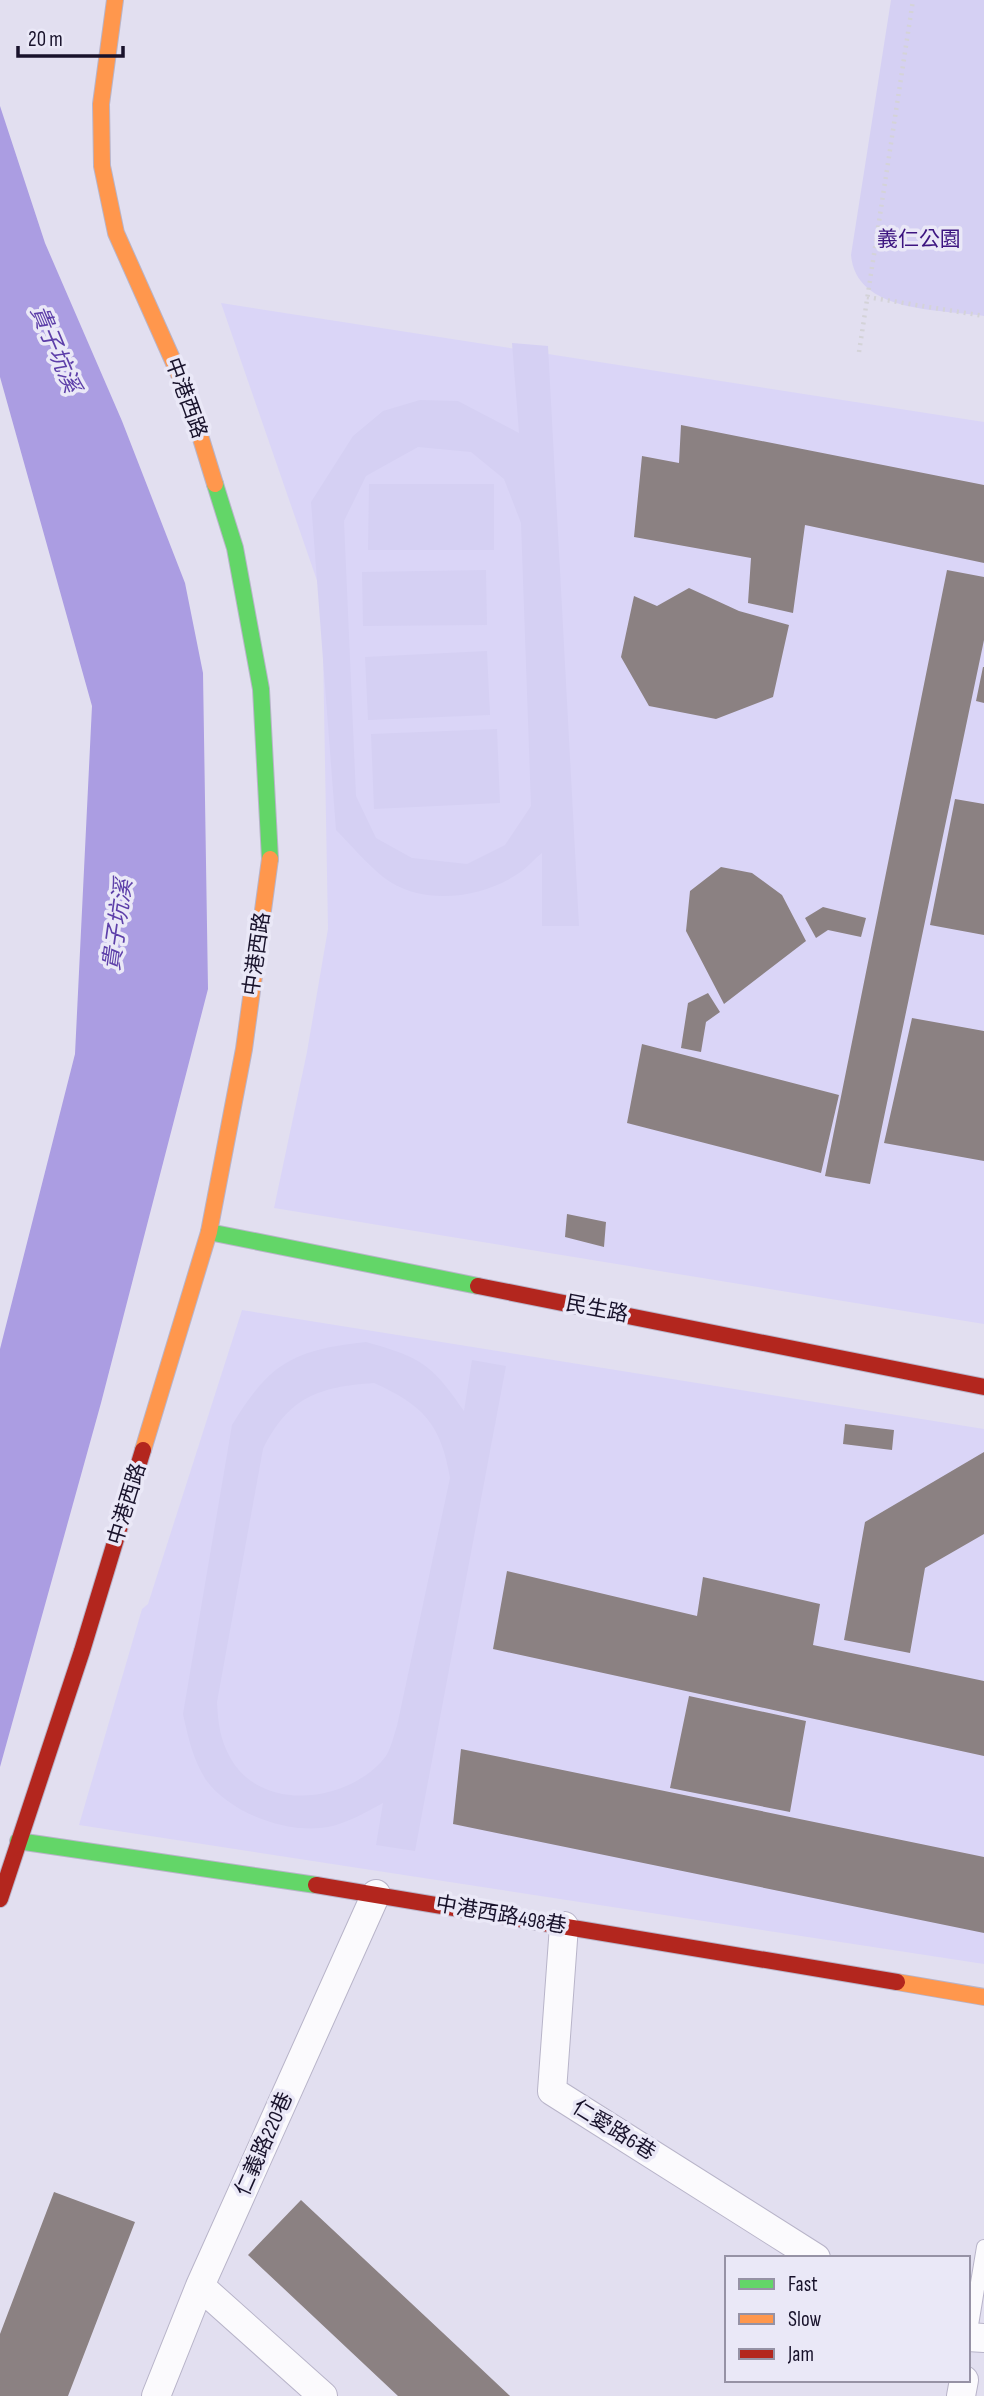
<svg xmlns="http://www.w3.org/2000/svg" width="984" height="2396" font-family="'Sofia Sans Condensed','Noto Sans TC',sans-serif">
	<rect width="100%" height="100%" fill="#e2dff0"/>
	<path fill="#dad5f7" d="M221,303L984,422V1324L274,1208L307,1052L328,929L322,595Z
		M242,1310L984,1429V1964L79,1825L142,1609L148,1604Z"/>
	<path fill="#d5d0f3" fill-rule="evenodd" d="M891,0H984V316C939,309 856,313 851,255Z
		M512,343L548,346L579,926H542V853C535,858 529,866 522,871C484,899 421,907 383,877C366,863 351,845 336,830L311,502L353,436L383,411L420,400L458,401L519,433ZM418,447L471,452L504,479L521,523L531,806L505,845L467,864L412,858L376,838L356,796L344,521L366,476Z
		M369,484H494V550H368Z
		M486,570L487,625L363,626L362,572Z
		M487,651L490,715L368,720L365,657Z
		M497,729L500,803L374,809L371,734Z
		M366,1342C420,1357 432,1364 464,1411L472,1360L506,1366L415,1851L376,1845L383,1803C366,1812 348,1823 328,1827C288,1834 231,1814 206,1780C193,1760 188,1737 183,1714L232,1425C270,1362 294,1350 366,1342ZM374,1383C423,1405 441,1424 450,1478L397,1726C394,1735 391,1748 386,1756C351,1802 263,1814 231,1759C220,1740 218,1723 217,1702L263,1449C289,1397 318,1387 374,1383Z"/>
	<path fill="#ab9de2" d="M0,106L45,243L122,421L185,583L203,673L208,989L101,1403L0,1767V1349L75,1054L92,706L0,377Z"/>
	<path fill="#8b8182" d="M681,425L984,485V563L805,525L793,613L748,603L751,558L634,537L642,456L679,463Z
		M947,570L984,577V640L870,1184L825,1176Z
		M689,588L739,611L789,625L773,697L716,719L649,706L621,657L634,596L657,606Z
		M983,667H984V703L976,701Z
		M955,799L984,804V935L930,925Z
		M721,867L752,873L782,895L806,941L724,1004L686,931L690,891Z
		M823,907L866,918L861,937L828,930L816,938L805,918Z
		M708,993L720,1012L706,1022L701,1052L681,1048L688,1003Z
		M912,1018L984,1031V1161L884,1143Z
		M642,1044L839,1095L821,1173L627,1123Z
		M567,1214L606,1222L604,1247L565,1237Z
		M845,1424L894,1430L892,1450L843,1444Z
		M984,1452V1534L925,1568L910,1653L844,1640L865,1522Z
		M507,1571L697,1616L703,1577L820,1604L813,1645L984,1681V1756L493,1649Z
		M689,1696L806,1721L790,1812L670,1788Z
		M461,1749L984,1857V1933L453,1824Z
		M54,2192L135,2222L68,2396H0V2334Z
		M301,2200L458,2347L510,2396H398L248,2255Z"/>
	<g fill="none" stroke-linecap="round" stroke-linejoin="round">
		<defs>
			<path id="lane" d="M969,2337L984,2247"/>
			<path id="street" d="M564,1926L552,2091L816,2258
				M200,2286L323,2396
				M968,2337L984,2338
				M156,2396L200,2286L376,1894
				M961,2396L964,2380"/>
			<path id="fast" d="M215,484L235,548L261,689L270,859
				M209,1232L478,1286
				M18,1841L316,1885"/>
			<path id="slow" d="M115,0L101,104L102,166L116,233L186,390L215,484
				M143,1450L209,1232L244,1049L270,859
				M897,1982L984,1997"/>
			<path id="jam" d="M478,1286L984,1387
				M316,1885L897,1982
				M0,1899L82,1651L143,1450"/>
		</defs>
		<use href="#lane" stroke="#b8b4c9" stroke-width="16"/>
		<use href="#street" stroke="#b8b4c9" stroke-width="30"/>
		<use href="#fast" stroke="#b8b4c9" stroke-width="18"/>
		<use href="#slow" stroke="#b8b4c9" stroke-width="18"/>
		<use href="#jam" stroke="#b8b4c9" stroke-width="18"/>
		<path stroke="#d4d3d8" stroke-width="4.5" stroke-dasharray="2 5" stroke-linecap="butt" d="M867,297L984,316
			M859,352L913,0"/>
		<use href="#lane" stroke="#fbfafd" stroke-width="14"/>
		<use href="#street" stroke="#fbfafd" stroke-width="28"/>
		<use href="#fast" stroke="#63d668" stroke-width="16"/>
		<use href="#slow" stroke="#ff974d" stroke-width="16"/>
		<use href="#jam" stroke="#b3261e" stroke-width="16"/>
	</g>
	<g text-anchor="middle" dominant-baseline="central" stroke-width="7" stroke-linejoin="round" paint-order="stroke">
		<g font-size="21" fill="#3d1580" stroke="#eae8f7">
			<text x="919" y="239">義仁公園</text>
		</g>
		<g font-size="21" fill="#18122b" stroke="#eae8f7">
			<text transform="translate(186 398) rotate(70)">中港西路</text>
			<text transform="translate(257 954) rotate(-82)">中港西路</text>
			<text transform="translate(597 1309) rotate(11)">民生路</text>
			<text transform="translate(127 1504) rotate(-73)">中港西路</text>
			<text transform="translate(501 1915) rotate(10)">中港西路498巷</text>
			<text transform="translate(614 2130) rotate(32)">仁愛路6巷</text>
			<text transform="translate(264 2144) rotate(-66)">仁義路220巷</text>
		</g>
		<g font-size="23" font-style="italic" fill="#5d3fa9" stroke="#eae8f7">
			<text transform="translate(55 349) rotate(67)">貴子坑溪</text>
			<text transform="translate(118 925) rotate(-82)">貴子坑溪</text>
		</g>
	</g>
	<rect x="725" y="2256" width="245" height="126" fill="#eae8f7" stroke="#9692a5" stroke-width="2"/>
	<rect x="739" y="2279" width="35" height="10" fill="#63d668" stroke="#9692a5" stroke-width="2"/>
	<text x="788" y="2291" font-size="21" fill="#18122b">Fast</text>
	<rect x="739" y="2314" width="35" height="10" fill="#ff974d" stroke="#9692a5" stroke-width="2"/>
	<text x="788" y="2326" font-size="21" fill="#18122b">Slow</text>
	<rect x="739" y="2349" width="35" height="10" fill="#b3261e" stroke="#9692a5" stroke-width="2"/>
	<text x="788" y="2361" font-size="21" fill="#18122b">Jam</text>
	<path d="M18 46v10h105v-10" fill="none" stroke="#18122b" stroke-width="3.5"/>
	<text x="28" y="46" font-size="21" fill="#18122b" stroke="#eae8f7" stroke-width="5" paint-order="stroke">20 m</text>
</svg>
